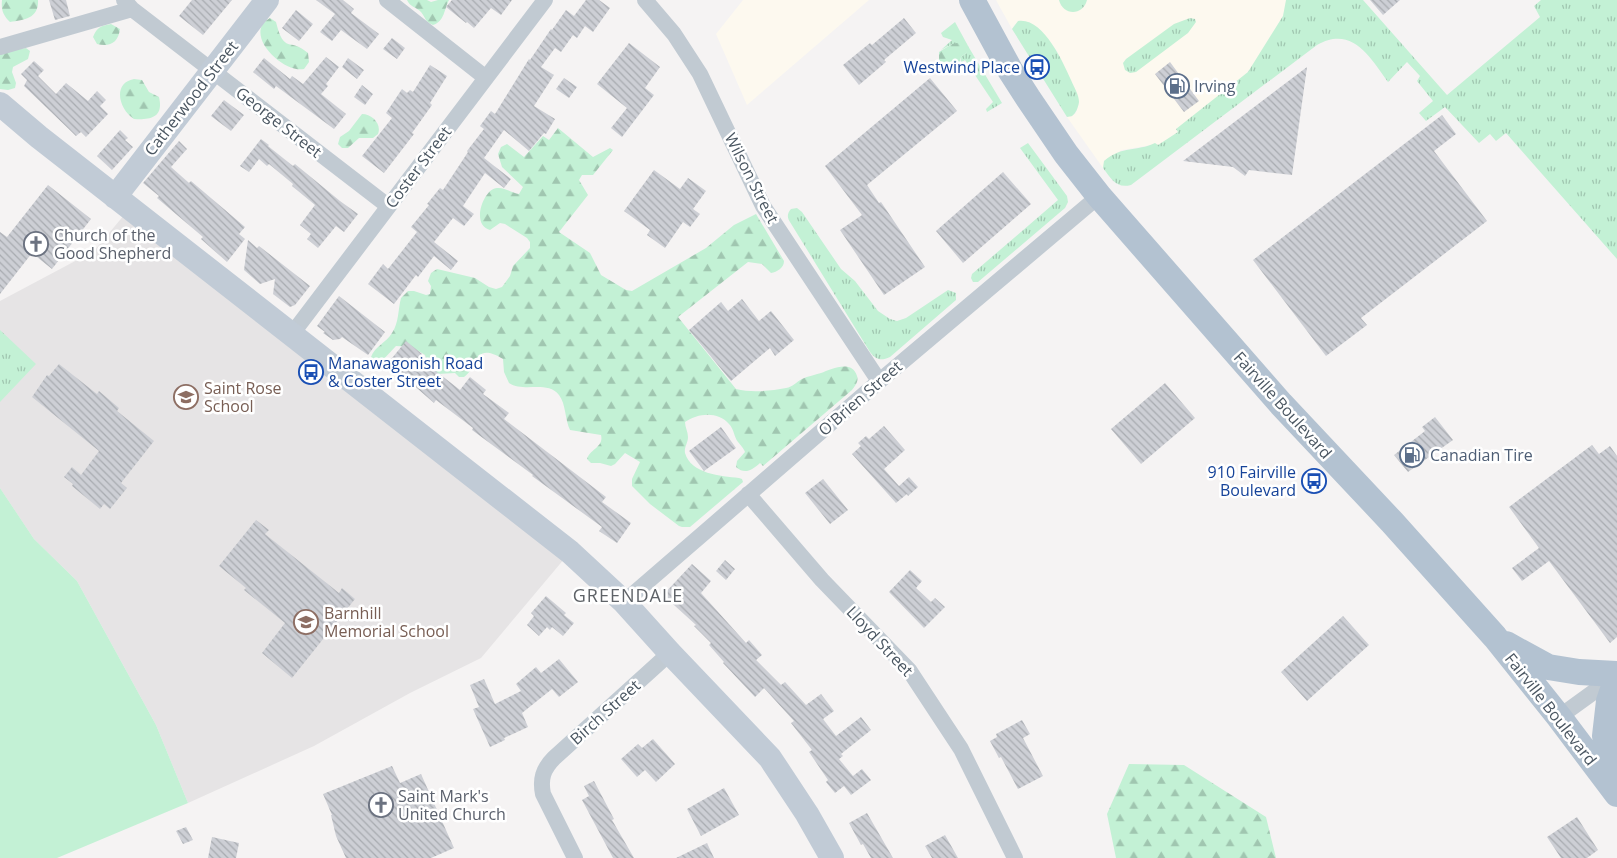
<svg xmlns="http://www.w3.org/2000/svg" width="1617" height="858" font-family="'Open Sans',sans-serif">
	<defs>
		<pattern id="grass-tufts" width="24" height="20" patternUnits="userSpaceOnUse" patternTransform="scale(1.25)"><rect width="24" height="20" fill="#c3f1d5"/><path d="M3 7l-1-3M5 7V3M7 7l1-3M15 17l-1-3M17 17v-4M19 17l1-3" fill="none" stroke="#a0c6b0"/></pattern>
		<pattern id="forest-firs" width="22" height="20" patternUnits="userSpaceOnUse" patternTransform="scale(1.25)"><rect width="22" height="20" fill="#c3f1d5"/><path d="M5 1l3.5 6h-7zM16 11l3.5 6h-7z" fill="#a0c6b0"/></pattern>
		<pattern id="building-back-hatch" width="6" height="6" patternUnits="userSpaceOnUse" patternTransform="scale(1.25)"><rect width="6" height="6" fill="#cdcfd5"/><path d="M-1 5l2 2M0 0l6 6M5-1l2 2" fill="none" stroke="#a8abb0"/></pattern>
	</defs>
	<rect width="100%" height="100%" fill="#f5f3f3"/>
	<path fill="#fdf9ef" d="M743,0H869L747,105L716,34Z
		M996,0H1059L1061,6L1086,3L1087,0H1286V3L1283,16L1253,66L1239,81L1177,129L1178,132L1158,146L1151,145L1122,150L1104,161L1103,168L1067,117L1072,116L1076,113L1079,103L1077,96L1057,51L1042,33L1029,22L1015,24L1012,29Z"/>
	<path fill="#e6e4e5" d="M130,208L570,552L481,658L410,693L314,746L188,803L156,725L77,581L34,539L0,488V301L94,251Z"/>
	<path fill="url(#grass-tufts)" d="M1059,0H1087C1083,16 1063,16 1059,0Z
		M1286,0H1363L1447,95L1540,17L1534,6L1541,0H1617V259L1506,133L1496,141L1490,134L1479,143L1445,107L1426,121L1419,113L1433,101L1417,81L1420,76L1407,62L1388,82C1370,57 1352,25 1317,45L1131,185C1116,189 1111,178 1103,168L1104,161C1123,145 1136,152 1155,143L1158,145L1178,132L1176,129L1248,72L1283,16Z
		M1190,18L1195,19L1196,22L1188,33L1136,72L1130,73L1125,70L1123,63L1126,59L1174,24Z
		M1018,21C1043,17 1063,62 1071,80C1074,87 1079,95 1079,102C1078,108 1076,113 1072,116L1067,117L1012,29Z
		M955,22L967,44H952L941,50L952,40L943,37L941,33Z
		M968,46L1002,103L987,112L986,109L993,102L965,60L961,63V57L966,53Z
		M1028,143L1067,196L1068,202L1065,208L978,282H973L971,278L972,274L1058,200L1020,148Z
		M797,208L802,212L841,269L855,281L878,311L890,319L897,321L906,318L948,290L956,293V300L890,357C881,361 876,360 870,352L790,222C787,218 787,213 791,209Z
		M0,330L36,364L0,402Z"/>
	<path fill="url(#forest-firs)" d="M2,0H38C39,18 25,20 10,22C3,15 1,10 2,0Z
		M407,0H427L431,2L438,0H449C444,9 445,21 433,25C425,22 426,18 421,12C416,7 410,7 407,0Z
		M270,18L276,22C284,55 290,37 308,53L309,62L304,69C282,73 242,33 270,18Z
		M111,24L120,29C118,43 110,47 97,44L93,37C97,27 101,26 111,24Z
		M962,42L967,44L969,48L966,53L961,57L959,66L952,70L943,69L939,64V52L952,44Z
		M26,48L30,51L28,59L13,67L12,72L16,83L15,88L8,90L0,89V52Z
		M134,79L142,80L149,92L159,97C164,118 150,120 134,119C119,110 112,83 134,79Z
		M362,114C372,114 382,124 378,134L373,138H359L348,148H342L338,144L340,137L349,131Z
		M558,128L593,157L610,148L613,150L593,175H582L579,180L588,195L559,232L590,253L601,275L626,290L632,291L706,248L734,225L756,214L784,261C784,268 777,272 771,273L762,264L748,262L678,317L736,389C752,393 770,391 786,388C793,387 796,382 802,379C808,376 815,375 821,373C831,369 852,359 857,376C859,381 855,386 852,390L763,466L760,463C752,470 745,475 736,467L737,461L745,452C743,447 741,446 738,442C734,437 734,429 729,424C718,411 698,413 685,422C685,427 688,432 688,437C688,443 684,447 685,453C691,474 721,476 739,478L742,479L743,482L690,527H682L679,526L650,504L632,486V479L640,462L625,453L615,464L611,466L600,463H591L587,459C590,449 604,447 601,435L570,430C565,420 566,404 559,395C547,380 524,393 509,383L504,372L503,359C473,341 479,367 464,377H459L455,373L437,374L425,368L427,362L425,355L412,347L396,346L380,363L375,362L371,357C375,346 386,343 392,333C399,323 398,309 401,298L408,291H414L426,295L430,294L431,286L428,281L431,273L437,269L475,278L489,287L496,289L502,287L510,276L513,266L530,248V242L527,238L505,224L500,223L490,230C470,225 484,188 497,188C504,187 512,193 519,194L523,187L502,167L498,154L501,147L507,144L524,157L543,136L549,140Z
		M1129,764L1184,765L1266,817L1276,858H1116L1107,814Z"/>
	<path fill="#c3f1d5" d="M0,488L34,539L77,581L156,725L188,803L57,858H0Z"/>
	<path fill="url(#building-back-hatch)" d="M49,0H66L70,16L55,20Z
		M192,0H232L203,35L179,16Z
		M316,0H343L354,9L351,13L379,34L367,49L341,30L332,41L320,32L335,14Z
		M452,0H512L501,15L491,8L474,28L467,22L466,23L446,7Z
		M586,0H599L610,8L593,32L585,26L577,38L573,35L561,52L555,48L541,67L554,75L534,106L555,119L546,134L544,133L529,151L504,130L484,158L511,179L504,188L485,173L463,206L474,214L464,226L453,218L434,242L458,261L451,270L434,256L418,277L416,275L394,304L368,284L383,264L388,269L417,232L411,227L429,205L427,204L440,188L443,190L468,152L467,151L484,129L480,126L491,111L495,114L529,59L530,60L551,29L552,30L566,10L574,16Z
		M1370,0H1400L1383,15Z
		M296,10L313,24L299,41L282,28Z
		M904,18L916,33L884,60L886,62L859,85L843,65L870,43L872,45Z
		M392,38L405,48L397,59L383,49Z
		M629,43L660,67L645,88L654,95L622,137L611,128L627,108L597,84Z
		M326,57L339,67L326,84L328,86L321,94L346,114L334,129L276,86L274,89L253,72L264,58L290,79L292,76L303,84Z
		M348,58L364,70L357,79L342,67Z
		M34,61L44,70L38,76L56,94L66,83L88,101L97,91L106,100L100,106L108,114L86,137L81,132L76,136L24,86L27,80L21,74Z
		M1170,62L1199,101L1184,112L1155,74Z
		M430,65L447,76L430,103L432,105L412,133L414,134L384,173L362,156L392,118L386,113L402,89L407,93L410,90L413,92Z
		M1307,67L1292,175L1249,170L1245,176L1233,167L1183,161Z
		M564,78L577,87L569,98L556,89Z
		M930,78L957,111L867,185L879,203L881,202L925,267L884,295L840,230L862,215L825,166Z
		M362,85L373,94L365,105L354,97Z
		M224,100L244,115L231,131L211,116Z
		M1442,115L1456,134L1434,151L1487,221L1361,318L1367,325L1326,356L1253,260Z
		M120,130L128,138L125,140L133,147L112,170L97,156Z
		M261,139L269,145L268,146L293,166L295,164L340,201L358,214L344,232L336,226L318,248L307,239L311,234L300,225L315,205L292,186L293,184L269,164L267,166L259,159L249,172L240,166Z
		M179,141L187,149L171,167L189,183L191,181L245,227L239,234L245,239L227,262L201,239L203,237L157,198L159,196L143,183Z
		M654,170L680,189L688,178L706,191L693,209L700,214L690,227L683,222L665,248L647,235L650,230L624,211Z
		M1003,172L1031,204L963,263L936,231Z
		M48,185L91,219L52,269L32,253L0,294V232L7,237Z
		M248,240L257,248L259,246L310,286L295,305L290,307L273,294L275,279L260,284L244,270Z
		M339,296L385,332L368,355L342,337L340,339L333,340L323,333L325,332L317,326Z
		M742,299L759,321L771,311L794,340L775,356L770,348L731,381L689,330L721,302L728,311Z
		M406,341L422,354L419,358L460,390L470,377L486,390L483,394L509,413L504,419L606,497L602,502L631,523L617,543L599,531L602,527L532,476L533,475L472,430L473,428L436,400L434,403L388,363Z
		M59,364L97,394L99,391L119,408L117,411L154,441L121,483L127,488L110,509L104,504L100,509L72,486L73,484L64,477L72,467L81,475L99,451L32,397L47,375L49,376Z
		M1165,383L1195,418L1141,464L1111,429Z
		M1435,417L1453,440L1408,472L1394,455L1425,431L1422,427Z
		M884,426L905,450L884,469L899,486L909,477L918,487L908,496L907,494L896,503L852,454L861,446L858,443L866,436L869,439Z
		M721,427L736,448L704,471L689,451Z
		M1592,445L1599,454L1610,446L1617,456V637L1610,643L1549,561L1522,581L1512,568L1539,548L1509,507Z
		M823,479L848,510L830,524L805,493Z
		M256,520L269,530L265,534L339,593L342,588L355,599L292,678L262,653L285,623L244,590L246,588L219,566Z
		M725,560L735,569L726,580L716,571Z
		M692,564L711,581L701,593L746,643L749,640L762,655L756,660L781,685L785,682L806,705L821,694L834,711L823,719L836,736L861,717L871,730L841,754L843,756L839,759L853,776L862,769L871,780L851,795L844,786L835,793L826,782L828,780L809,752L812,750L791,723L794,721L764,688L755,697L723,663L724,662L709,645L711,643L694,626L696,625L663,595Z
		M910,570L922,581L916,588L931,602L935,598L945,607L924,628L889,592Z
		M546,596L566,613L564,615L574,623L563,636L552,627L550,630L547,627L539,636L527,625L534,616L531,613Z
		M1343,616L1369,645L1307,701L1281,672Z
		M559,659L578,682L559,697L552,689L522,713L528,727L504,738L505,740L490,747L473,709L479,707L470,685L484,679L495,704L521,691L516,684L536,667L541,673Z
		M1022,720L1030,734L1023,738L1043,776L1018,789L1001,757L999,758L990,741L997,737L996,734Z
		M653,739L675,764L656,782L645,770L637,777L621,759L638,744L642,748Z
		M392,766L400,783L421,774L454,848L431,858H346L336,836L331,815H332L323,794Z
		M594,781L614,819L612,820L634,858H613L582,800L589,796L584,786Z
		M724,788L739,815L701,836L687,809Z
		M867,813L893,858H871L863,844L861,845L849,823Z
		M1577,817L1598,850L1587,858H1561L1547,837Z
		M186,827L193,840L183,844L176,831Z
		M945,835L958,858H932L925,846Z
		M212,837L239,843L236,858H208Z
		M707,843L714,858H676Z"/>
	<g fill="none" stroke-linecap="round" stroke-linejoin="round">
		<path stroke="#c1cad2" stroke-width="16" d="M124,0L132,9L388,206
			M387,0L486,78
			M645,0L674,34L700,74L763,206L879,381
			M0,47L132,9
			M292,334L545,0
			M748,494L822,580L909,670L961,749L1015,858
			M624,602L876,384L1099,196
			M1559,717L1617,675
			M575,858L543,794C540,779 543,769 554,758L670,653"/>
		<path stroke="#c1cbd6" stroke-width="24" d="M0,104L39,137L570,552L624,602L670,653L770,758L807,814L832,858
			M115,197L267,0"/>
		<path stroke="#b3c2d1" stroke-width="26" d="M972,0L1010,70L1028,98L1066,154L1099,196L1281,404L1392,522L1495,637L1559,717L1617,794
			M1506,644L1548,667L1579,672L1617,674
			M1617,678L1609,701L1605,736L1617,778"/>
	</g>
	<defs>
		<symbol id="bus-ring" viewBox="-11 -11 22 22"><circle r="9.5" fill="#fff" stroke="#1a4fb4" stroke-width="1.5"/><path d="M-5-6H5V4H4V6H2V4H-2V6H-4V4H-5ZM-3.5-4V0h7V-4ZM-3.5 1.2v1.5H-2V1.2ZM2 1.2v1.5H3.5V1.2Z" fill="#1a4fb4"/></symbol>
		<symbol id="fuel-ring" viewBox="-11 -11 22 22"><circle r="9.5" fill="#fff" stroke="#5c6f8a" stroke-width="1.5"/><path d="M-5.5-6h7V0h2V4h1.3V-2.5L3-4.5l.8-.8L6-3V5H2.5V1h-1V6h-7ZM-4.2-4.7v3.2H.2V-4.7Z" fill="#5c6f8a"/></symbol>
		<symbol id="church-ring" viewBox="-11 -11 22 22"><circle r="9.5" fill="#fff" stroke="#6b7280" stroke-width="1.5"/><path d="M-1.2-6h2.4v3.5h3.3v2.4h-3.3V6h-2.4V-.1h-3.3v-2.4h3.3Z" fill="#6b7280"/></symbol>
		<symbol id="school-ring" viewBox="-11 -11 22 22"><circle r="9.5" fill="#fff" stroke="#8d6e63" stroke-width="1.5"/><path d="M0-5L7-2L0 1L-7-2ZM-4 1L0 2.5L4 1V4Q0 6-4 4Z" fill="#8d6e63"/></symbol>
	</defs>
	<g fill-rule="evenodd">
		<use href="#bus-ring" x="1023" y="53" width="28" height="28"/>
		<use href="#fuel-ring" x="1163" y="72" width="28" height="28"/>
		<use href="#church-ring" x="22" y="230" width="28" height="28"/>
		<use href="#bus-ring" x="297" y="358" width="28" height="28"/>
		<use href="#school-ring" x="172" y="383" width="28" height="28"/>
		<use href="#fuel-ring" x="1398" y="441" width="28" height="28"/>
		<use href="#bus-ring" x="1300" y="467" width="28" height="28"/>
		<use href="#school-ring" x="292" y="608" width="28" height="28"/>
		<use href="#church-ring" x="367" y="791" width="28" height="28"/>
	</g>
	<g text-anchor="middle" dominant-baseline="central" stroke-width="5" stroke-linejoin="round" paint-order="stroke">
		<g font-size="16" fill="#164399" stroke="#fff" text-anchor="end">
			<text x="1020" y="67">Westwind Place</text>
			<text x="328" y="363" text-anchor="start">Manawagonish Road<tspan x="328" dy="18">&amp; Coster Street</tspan></text>
			<text x="1296" y="472">910 Fairville<tspan x="1296" dy="18">Boulevard</tspan></text>
		</g>
		<g font-size="16" fill="#4e5e75" stroke="#fff" text-anchor="start">
			<text x="1194" y="86">Irving</text>
			<text x="1430" y="455">Canadian Tire</text>
		</g>
		<g font-size="16" fill="#4a5661" stroke="#fff">
			<text transform="translate(191 98) rotate(-52)">Catherwood Street</text>
			<text transform="translate(279 122) rotate(38)">George Street</text>
			<text transform="translate(418 167) rotate(-53)">Coster Street</text>
			<text transform="translate(752 178) rotate(63)">Wilson Street</text>
			<text transform="translate(860 398) rotate(-41)">O'Brien Street</text>
			<text transform="translate(1283 405) rotate(48)">Fairville Boulevard</text>
			<text transform="translate(880 641) rotate(47)">Lloyd Street</text>
			<text transform="translate(1551 709) rotate(52)">Fairville Boulevard</text>
			<text transform="translate(605 712) rotate(-42)">Birch Street</text>
		</g>
		<g font-size="16" fill="#5b616d" stroke="#fff" text-anchor="start">
			<text x="54" y="235">Church of the<tspan x="54" dy="18">Good Shepherd</tspan></text>
			<text x="398" y="796">Saint Mark's<tspan x="398" dy="18">United Church</tspan></text>
		</g>
		<g font-size="16" fill="#785e54" stroke="#fff" text-anchor="start">
			<text x="204" y="388">Saint Rose<tspan x="204" dy="18">School</tspan></text>
			<text x="324" y="613">Barnhill<tspan x="324" dy="18">Memorial School</tspan></text>
		</g>
		<g font-size="18" letter-spacing="1" fill="#5f6368" stroke="#fff">
			<text x="628" y="595">GREENDALE</text>
		</g>
	</g>
</svg>
